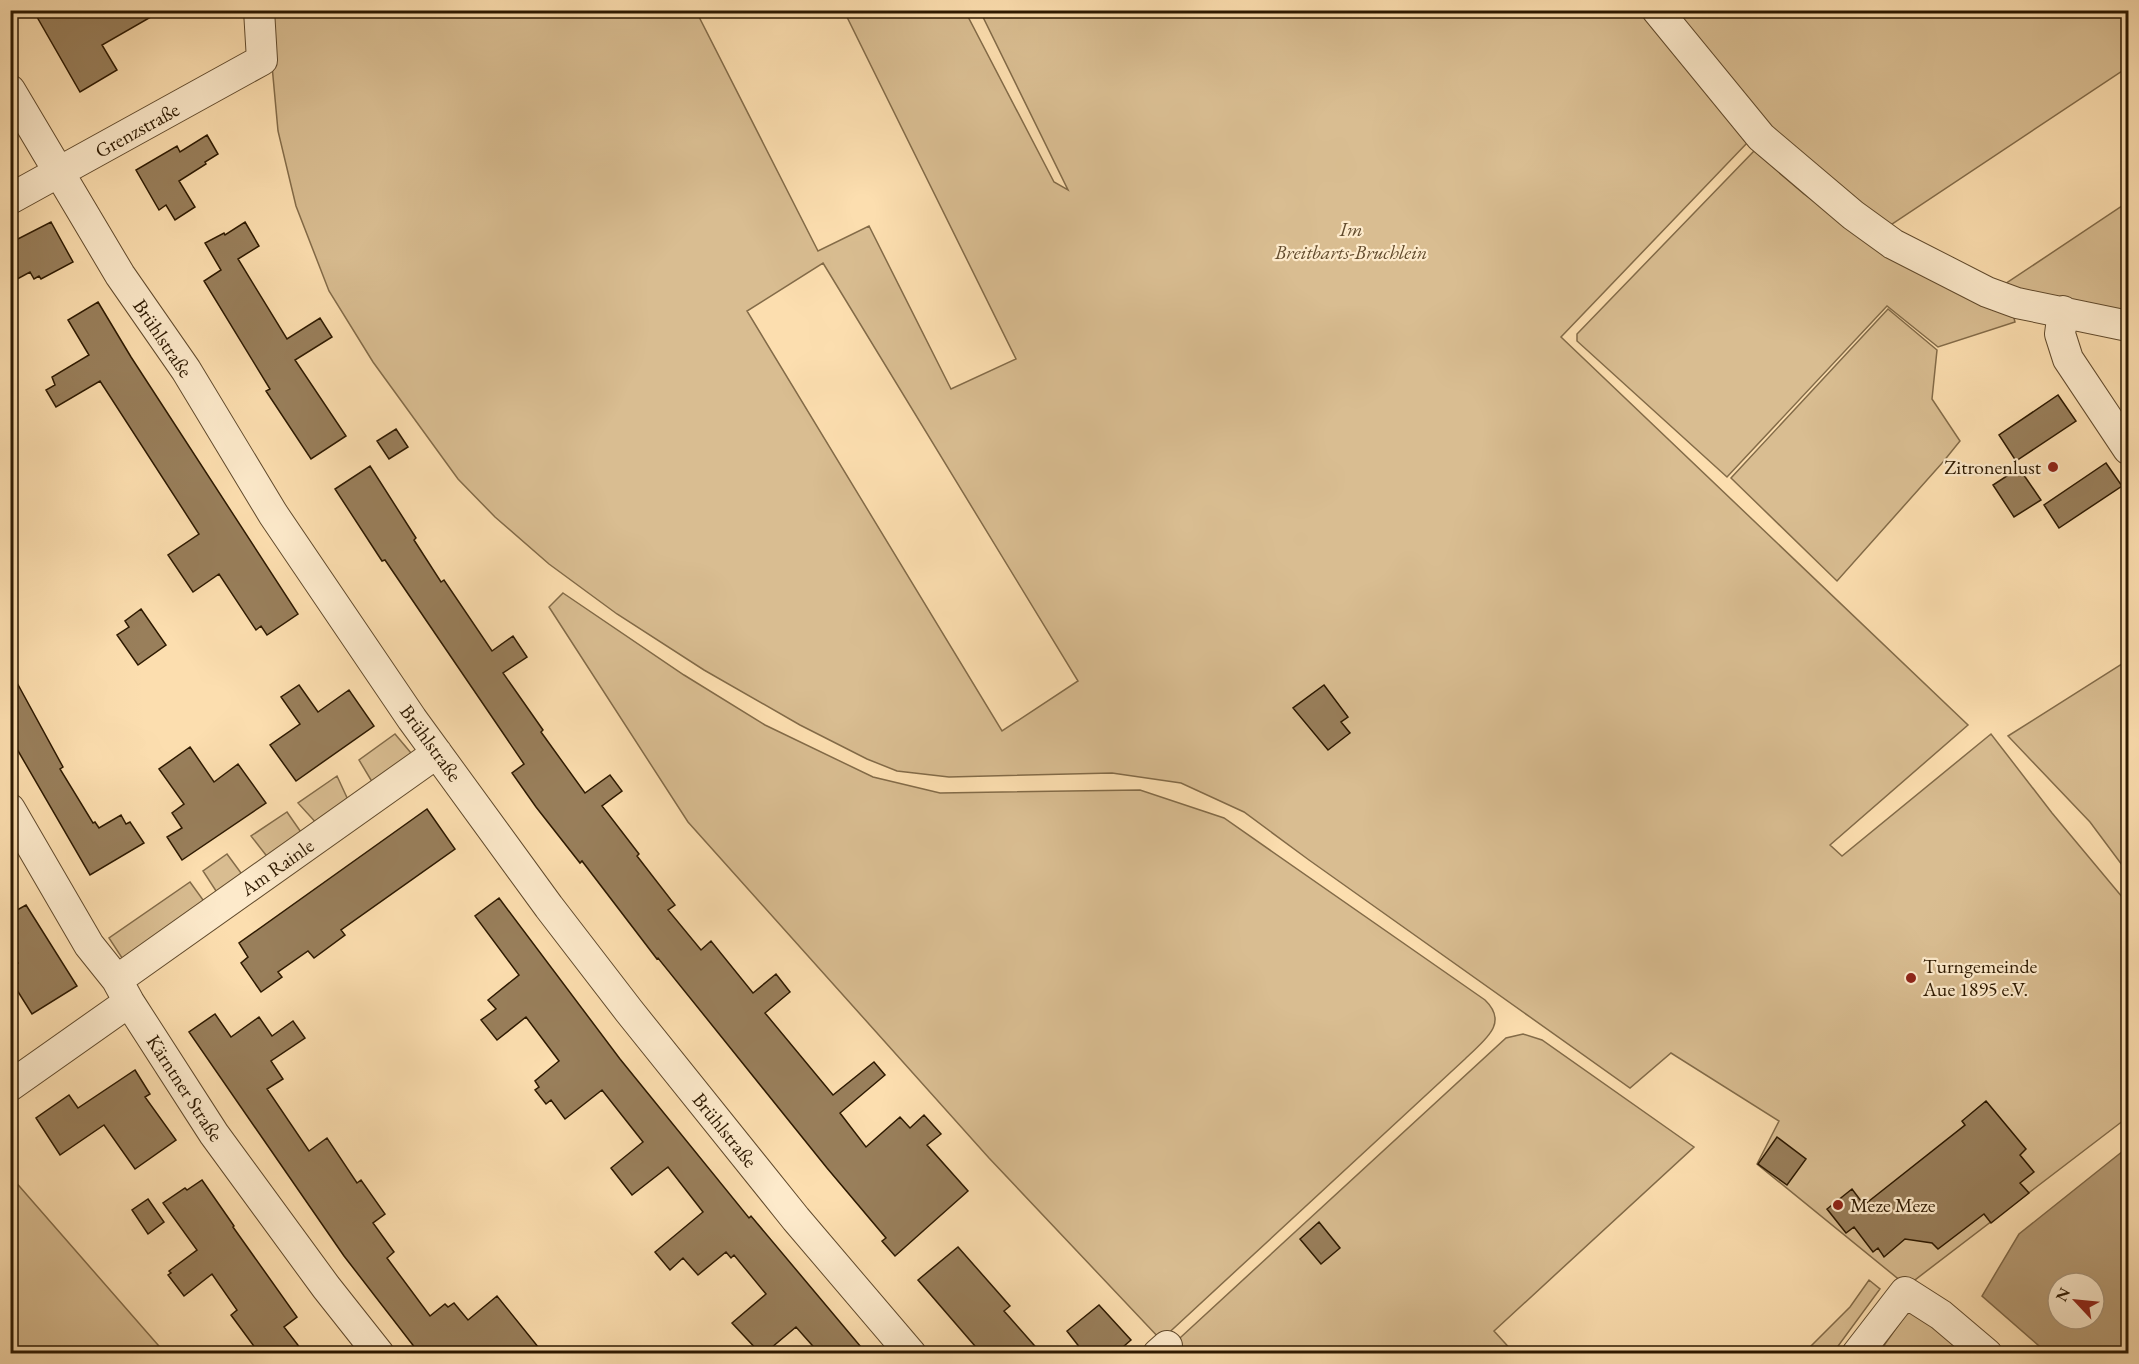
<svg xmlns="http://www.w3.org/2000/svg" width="2139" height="1364" font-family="'EB Garamond',serif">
	<rect width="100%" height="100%" fill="#fcdeaf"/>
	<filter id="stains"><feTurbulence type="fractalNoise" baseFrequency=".00333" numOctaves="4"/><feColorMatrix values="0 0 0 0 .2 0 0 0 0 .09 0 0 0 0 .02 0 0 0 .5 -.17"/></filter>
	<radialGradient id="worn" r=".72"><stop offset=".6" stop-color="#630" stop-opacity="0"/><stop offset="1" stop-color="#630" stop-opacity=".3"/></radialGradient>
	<path fill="#d9bd91" stroke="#836b48" stroke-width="1.5" fill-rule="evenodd" d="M267,11H696L818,251L869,226L951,389L1016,359L844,11H965L1054,182L1068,190L980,11H1642L1748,142L1561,337L1968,725L1830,845L1842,856L1991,734L2052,813L2128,904V1117L1907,1286L1757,1164L1779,1121L1671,1053L1630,1088L1309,860L1244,812L1181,783L1112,773L949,777L897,771L867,759L800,725L704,670L617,614L549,564L495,517L458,479L373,362L329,291L296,206L278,131ZM823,263L1078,681L1002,731L747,311Z
		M1673,11H2128V67L1889,226L1760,121Z
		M1754,151L1804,194L1885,252L2013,314L2015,322L1938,347L1887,306L1727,477L1577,341V334Z
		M2128,202V317L1999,288Z
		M1888,309L1937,350L1932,399L1960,441L1943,462L1837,581L1731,478Z
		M563,593L684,675L765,725L873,777L940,793L1140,790L1224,818L1485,1000C1510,1024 1483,1041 1465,1059L1161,1340L989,1158L688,822L549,607Z
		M2128,660V873L2090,822L2008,736Z
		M395,734L411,753L374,785L359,760Z
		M337,776L349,802L319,826L298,803Z
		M287,812L303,835L269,859L251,836Z
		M227,854L244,877L218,894L203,871Z
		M190,882L206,904L124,961L109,938Z
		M1523,1034L1542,1040L1694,1147L1494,1331L1514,1353L1173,1354L1169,1348L1506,1038Z
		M13,1179L165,1353H11L10,1181Z
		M1869,1280L1880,1289L1833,1353H1804L1850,1307Z
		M1914,1312L1974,1354H1878L1906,1314Z"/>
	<path fill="#b69b74" stroke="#7f6746" stroke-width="1.5" fill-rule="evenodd" d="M2128,1147V1353H2047L1982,1296L2019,1234ZM2058,1283H2094V1319H2058Z"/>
	<path fill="#997f5b" stroke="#2d1900" stroke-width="1.5" d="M33,10H163L102,45L117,70L80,92Z
		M207,135L218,154L205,162L206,164L179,181L195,207L175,220L166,205L159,210L136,170L177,146L180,152Z
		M51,222L73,262L41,279L39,276L34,279L30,272L10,283V243Z
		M245,222L259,246L238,259L287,339L320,318L332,337L295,360L346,436L311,459L266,391L270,389L204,281L221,270L205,243L224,233L225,235Z
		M98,302L131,357L298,614L267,635L261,626L256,630L219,574L193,592L168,555L199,534L100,381L56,407L46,390L55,385L52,377L89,355L68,320Z
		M2058,395L2076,421L2016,461L1999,435Z
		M396,429L408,447L389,459L377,441Z
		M2106,463L2122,486L2059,528L2044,505Z
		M370,466L416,538L414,540L441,582L444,580L492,651L513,636L527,657L503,673L543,730L541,732L585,793L610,775L622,791L602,806L639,854L637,856L675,905L668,910L701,950L711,941L753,993L776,974L790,992L765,1013L833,1095L874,1062L885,1075L840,1113L866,1147L900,1117L910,1128L924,1115L941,1134L927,1145L968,1191L895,1256L882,1241L886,1238L827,1168L658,958L657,959L582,861L580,863L536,807L512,773L524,764L385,560L382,561L335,489Z
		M2019,468L2041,500L2014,517L1993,485Z
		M141,609L166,645L138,665L117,635L129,627L125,621Z
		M10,670L63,767L60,769L93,823L95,822L99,828L121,815L126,824L130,822L144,843L90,875L10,737Z
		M299,685L318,712L349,690L374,726L296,781L270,745L300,724L281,697Z
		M1324,685L1348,717L1341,722L1350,733L1328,750L1293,708Z
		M190,747L214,782L238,764L266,803L182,860L167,837L182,828L172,813L184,804L159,769Z
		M427,809L455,849L341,930L345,935L314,958L308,951L278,972L282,977L261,992L241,963L248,957L239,943Z
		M499,898L620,1059L749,1218L751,1216L866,1353H819L796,1327L765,1353H760L732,1323L766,1294L734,1255L731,1258L726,1252L698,1275L683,1258L670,1270L655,1252L703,1212L668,1167L632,1195L611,1168L643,1142L602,1090L565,1119L551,1100L546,1104L535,1090L539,1087L535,1081L559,1061L526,1017L497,1040L481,1020L496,1009L488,1000L519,975L475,916Z
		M26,905L77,986L32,1014L10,979V968L18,963L10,951V914Z
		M215,1014L231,1037L259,1017L272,1036L293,1021L305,1038L271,1061L283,1079L267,1089L309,1151L327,1138L357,1183L361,1180L385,1214L373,1223L394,1252L387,1258L430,1316L445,1304L448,1307L454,1303L468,1320L497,1296L543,1353H419L344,1256L189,1032Z
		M135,1070L150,1094L145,1097L176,1140L135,1169L104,1125L60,1155L36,1118L69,1095L78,1108Z
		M1986,1101L2026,1149L2020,1155L2034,1172L2020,1183L2029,1193L1991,1223L1984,1214L1938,1249L1932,1243L1905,1239L1884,1257L1878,1248L1873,1252L1854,1227L1846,1233L1827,1209L1852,1189L1864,1205L1965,1125L1962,1121Z
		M1777,1137L1806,1159L1787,1185L1758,1164Z
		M202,1180L234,1226L233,1227L297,1317L284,1327L304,1353H259L231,1315L237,1310L212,1274L184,1296L168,1275L171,1273L169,1271L197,1250L163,1203L185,1188L187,1190Z
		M148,1199L164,1222L148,1234L132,1210Z
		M1319,1222L1340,1248L1321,1264L1300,1239Z
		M958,1247L1010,1306L1004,1311L1041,1353H981L918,1280Z
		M1099,1305L1131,1340L1116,1353H1084L1067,1331Z"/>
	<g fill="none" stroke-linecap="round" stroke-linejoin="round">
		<defs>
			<path id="minor" d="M1657,10L1761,137L1853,215L1893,244L1987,292L2017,303L2128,326
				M10,90L120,275L186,370L273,514L412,719L549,907L629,1011L796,1219L911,1354
				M10,199L262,60L259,10
				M2063,311L2060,334L2068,359L2128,449
				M10,809L89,945L117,980L129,1002L214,1134L326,1287L379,1354
				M117,980L437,753
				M10,1086L129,1002
				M1158,1354L1167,1346
				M1857,1354L1905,1292L1941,1315L1987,1354"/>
		</defs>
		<use href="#minor" stroke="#614a2c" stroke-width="32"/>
		<use href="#minor" stroke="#fdeacb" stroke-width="30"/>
	</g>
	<g fill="#8f2418" stroke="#fdeacb" stroke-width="2">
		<circle cx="2053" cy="467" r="6"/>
		<circle cx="1911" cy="978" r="6"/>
		<circle cx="1838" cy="1205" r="6"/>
	</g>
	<g text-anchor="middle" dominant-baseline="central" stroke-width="4.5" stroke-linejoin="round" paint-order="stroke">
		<g font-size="20" fill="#2d1900" stroke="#fdeacb">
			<text transform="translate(137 130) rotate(-29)">Grenzstraße</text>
			<text transform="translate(163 338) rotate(56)">Brühlstraße</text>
			<text transform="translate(431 743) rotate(54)">Brühlstraße</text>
			<text transform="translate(277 867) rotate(-35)">Am Rainle</text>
			<text transform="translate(185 1088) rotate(57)">Kärntner Straße</text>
			<text transform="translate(725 1130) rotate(51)">Brühlstraße</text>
		</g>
		<g font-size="20" font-style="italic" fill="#614a2c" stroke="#fdeacb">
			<text x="1351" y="229">Im<tspan x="1351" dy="23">Breitbarts-Bruchlein</tspan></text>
		</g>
		<g font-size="20" fill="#2d1900" stroke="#fdeacb" text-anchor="start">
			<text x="2041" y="467" text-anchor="end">Zitronenlust</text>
			<text x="1923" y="966">Turngemeinde<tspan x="1923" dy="23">Aue 1895 e.V.</tspan></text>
			<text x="1850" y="1205">Meze Meze</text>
		</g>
	</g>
	<rect width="2139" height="1364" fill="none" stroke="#fcdeaf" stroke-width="36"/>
	<rect x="12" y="12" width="2115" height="1340" fill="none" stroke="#2d1900" stroke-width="3"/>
	<rect x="18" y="18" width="2103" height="1328" fill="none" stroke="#2d1900" stroke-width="1.5"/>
	<g transform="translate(2076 1301) rotate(296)"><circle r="28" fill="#fdeacb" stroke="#aa967a" stroke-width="1.5"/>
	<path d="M0-4.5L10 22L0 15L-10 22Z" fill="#8f2418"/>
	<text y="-9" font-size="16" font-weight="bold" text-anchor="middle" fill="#2d1900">N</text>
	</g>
	<rect width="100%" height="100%" filter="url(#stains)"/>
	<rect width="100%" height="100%" fill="url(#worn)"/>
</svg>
